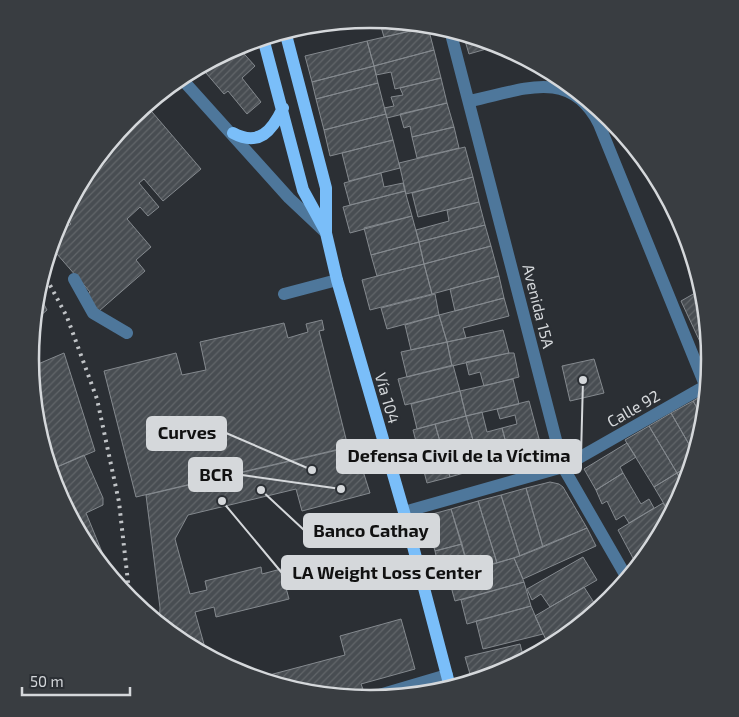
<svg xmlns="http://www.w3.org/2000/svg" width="739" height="717" font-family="'Exo 2',sans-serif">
	<defs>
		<pattern id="building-hatch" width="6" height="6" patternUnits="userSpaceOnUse" patternTransform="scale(1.25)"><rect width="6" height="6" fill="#484d52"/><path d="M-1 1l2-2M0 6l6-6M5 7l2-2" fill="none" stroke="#62666a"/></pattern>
	</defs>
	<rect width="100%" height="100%" fill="#2b2f34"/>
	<path fill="url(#building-hatch)" stroke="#84898e" d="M379,20L428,25V27L384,37Z
		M346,21L299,32L298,27L303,25Z
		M428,27L434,50L374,66L367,41Z
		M463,34L500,45L469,54Z
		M367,41L374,66L312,82L305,56Z
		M237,46L255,66L242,78L261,102L247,114L228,91L224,94L200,66Z
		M434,50L441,78L395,89L391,72L376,75L374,66Z
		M374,66L378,83L316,99L312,82Z
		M441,78L447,103L387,118L384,108L394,106L391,97L403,95L400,88Z
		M378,83L386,114L324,130L316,99Z
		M447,103L454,127L412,137L410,126L404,128L400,114Z
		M146,105L201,169L163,201L144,179L139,183L159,207L148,216L140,207L127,219L151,247L136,260L145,271L99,311L85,296L90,292L50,246L56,227L64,221L68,226L71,224L63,215L68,205L81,194L77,188L87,170L129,118Z
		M386,114L393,140L330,156L324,130Z
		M454,127L459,148L417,158L412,137Z
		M393,140L400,168L349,181L342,153Z
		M465,147L473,177L406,194L399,163Z
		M381,173L384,187L403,183L405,191L350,205L344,183Z
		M473,177L479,202L418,217L412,193Z
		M405,191L412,216L350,233L343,207Z
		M479,202L485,225L419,242L416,230L449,221L447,210Z
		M412,216L419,242L371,255L364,228Z
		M485,225L491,246L424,264L419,242Z
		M419,242L424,264L377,276L371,255Z
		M491,246L499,276L432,294L424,264Z
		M424,264L432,294L370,310L362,280Z
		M499,276L504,298L455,311L450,289Z
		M702,289L703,292L709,361L681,301Z
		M37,291L47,310L33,322L36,292Z
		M435,294L439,315L387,329L381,308Z
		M504,298L509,316L463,328L466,338L447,342L439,315Z
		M439,315L447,342L411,350L405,325Z
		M322,320L324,330L319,331L348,447L136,497L104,371L176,353L182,375L206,370L200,342L284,323L288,338L308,332L306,324Z
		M503,330L509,353L452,366L447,342Z
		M447,342L452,366L407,377L401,352Z
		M64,353L95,451L50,470L36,425L31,367Z
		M509,353H514L519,377L484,386L480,372L469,375L466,362Z
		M594,359L604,393L570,401L562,366Z
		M453,365L460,391L405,405L398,379Z
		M513,379L519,404L466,416L460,391Z
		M460,391L466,416L417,429L411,404Z
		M706,393L703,418L693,401Z
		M529,401L542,450L510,458L502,428L517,424L515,415L500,419L497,409Z
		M693,401L703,418L694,453L671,413Z
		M482,412L487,432L502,428L510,458L481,468L466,416Z
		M671,413L694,453L691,465L677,473L649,426Z
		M466,416L481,468L450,477L435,424Z
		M435,424L450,477L427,483L413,430Z
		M649,426L677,473L654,487L625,440Z
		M627,443L636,457L620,467L623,473L596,490L584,469Z
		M355,446L370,493L302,511L296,489L188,515L175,539L190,594L207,590L205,581L261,567L262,574L281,569L289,599L216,617L214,607L195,612L207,655L181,641L159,623L160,608L146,495Z
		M84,455L103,498V505L86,513L111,574H113L114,580L87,547L56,488L50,470Z
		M691,465L684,486L677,473Z
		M623,473L641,504L649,499L654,508L629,523L624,515L616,520L607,501L602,504L596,490Z
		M677,473L684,486L670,514L654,487Z
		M550,482L559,484L563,487L587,528L543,547L526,488Z
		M526,488L543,547L520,556L501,495Z
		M501,495L520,556L497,563L478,501Z
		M478,501L497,563L469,571L451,509Z
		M663,503L670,514L652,547L634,560L618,530Z
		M451,509L462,544L435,551L425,516Z
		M587,528L596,546L523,579L514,558Z
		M462,544L469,571L454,575L450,563L438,565L435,551Z
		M583,557L597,580L550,607L541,594L532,600L527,589Z
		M514,558L524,582L455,601L448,576Z
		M524,582L531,606L467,624L461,600Z
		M584,587L598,609L547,642L535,616Z
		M531,606L543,634L483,649L476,621Z
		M401,619L415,669L361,684L364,692L350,696L303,692L258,678L345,655L340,636Z
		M520,644L524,659L499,672L472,681L465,657Z"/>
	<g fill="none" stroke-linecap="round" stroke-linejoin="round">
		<path stroke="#4e779b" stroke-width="12" d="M450,30L563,467L627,578
			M180,77L289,198L324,231
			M470,101C520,91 570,66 599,124L705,385
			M74,279L93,313L127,333
			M284,294L337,280
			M404,512L563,467L707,385
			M369,698L447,675"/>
		<path stroke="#7abef9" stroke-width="12" d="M285,31L326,188V233L337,280L404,512L450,687
			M263,38L303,190L326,232
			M233,133C259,147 272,131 283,108"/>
		<path stroke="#c1c4c7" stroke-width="4" stroke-dasharray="2.5 5" stroke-linecap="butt" d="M43,272L67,317L97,399L119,502L130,600"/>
	</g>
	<g text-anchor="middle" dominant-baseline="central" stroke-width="4" stroke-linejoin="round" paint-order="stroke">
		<g font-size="16" fill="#d5d8db" stroke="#2b2f34">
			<text transform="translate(539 306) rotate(76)">Avenida 15A</text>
			<text transform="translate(388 398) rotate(74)">Vía 104</text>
			<text transform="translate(633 408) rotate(-30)">Calle 92</text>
		</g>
	</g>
	<path d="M0 0H739V717H0ZM39 359a331 331 0 1 1 662 0a331 331 0 1 1-662 0Z" fill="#393d41" fill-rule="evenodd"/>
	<path fill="none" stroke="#d5d8db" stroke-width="2.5" d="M39 359a331 331 0 1 1 662 0a331 331 0 1 1-662 0Z"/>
	<path fill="none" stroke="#d5d8db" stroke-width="2" d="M312 470L226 433M583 380L581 456M341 489L242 475M261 490L304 530M222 501L282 573"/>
	<g fill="#d5d8db" stroke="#2b2f34" stroke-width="2">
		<circle cx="312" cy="470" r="5"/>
		<circle cx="583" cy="380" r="5"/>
		<circle cx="341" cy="489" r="5"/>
		<circle cx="261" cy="490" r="5"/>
		<circle cx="222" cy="501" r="5"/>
	</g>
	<g fill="#d5d8db" stroke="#d5d8db" stroke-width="2">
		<rect x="147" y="417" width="79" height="33" rx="5"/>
		<rect x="337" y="440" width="244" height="33" rx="5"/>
		<rect x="189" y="458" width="53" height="33" rx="5"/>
		<rect x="304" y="514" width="135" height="33" rx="5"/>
		<rect x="282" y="556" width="210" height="33" rx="5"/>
	</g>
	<g font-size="18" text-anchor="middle" font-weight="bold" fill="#111">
		<text x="187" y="439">Curves</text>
		<text x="459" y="462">Defensa Civil de la Víctima</text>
		<text x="216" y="481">BCR</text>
		<text x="371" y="537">Banco Cathay</text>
		<text x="387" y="579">LA Weight Loss Center</text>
	</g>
	<path d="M22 687v8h108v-8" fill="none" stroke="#d5d8db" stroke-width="2.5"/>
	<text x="30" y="687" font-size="15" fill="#d5d8db" stroke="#2b2f34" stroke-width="4" paint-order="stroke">50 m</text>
</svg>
